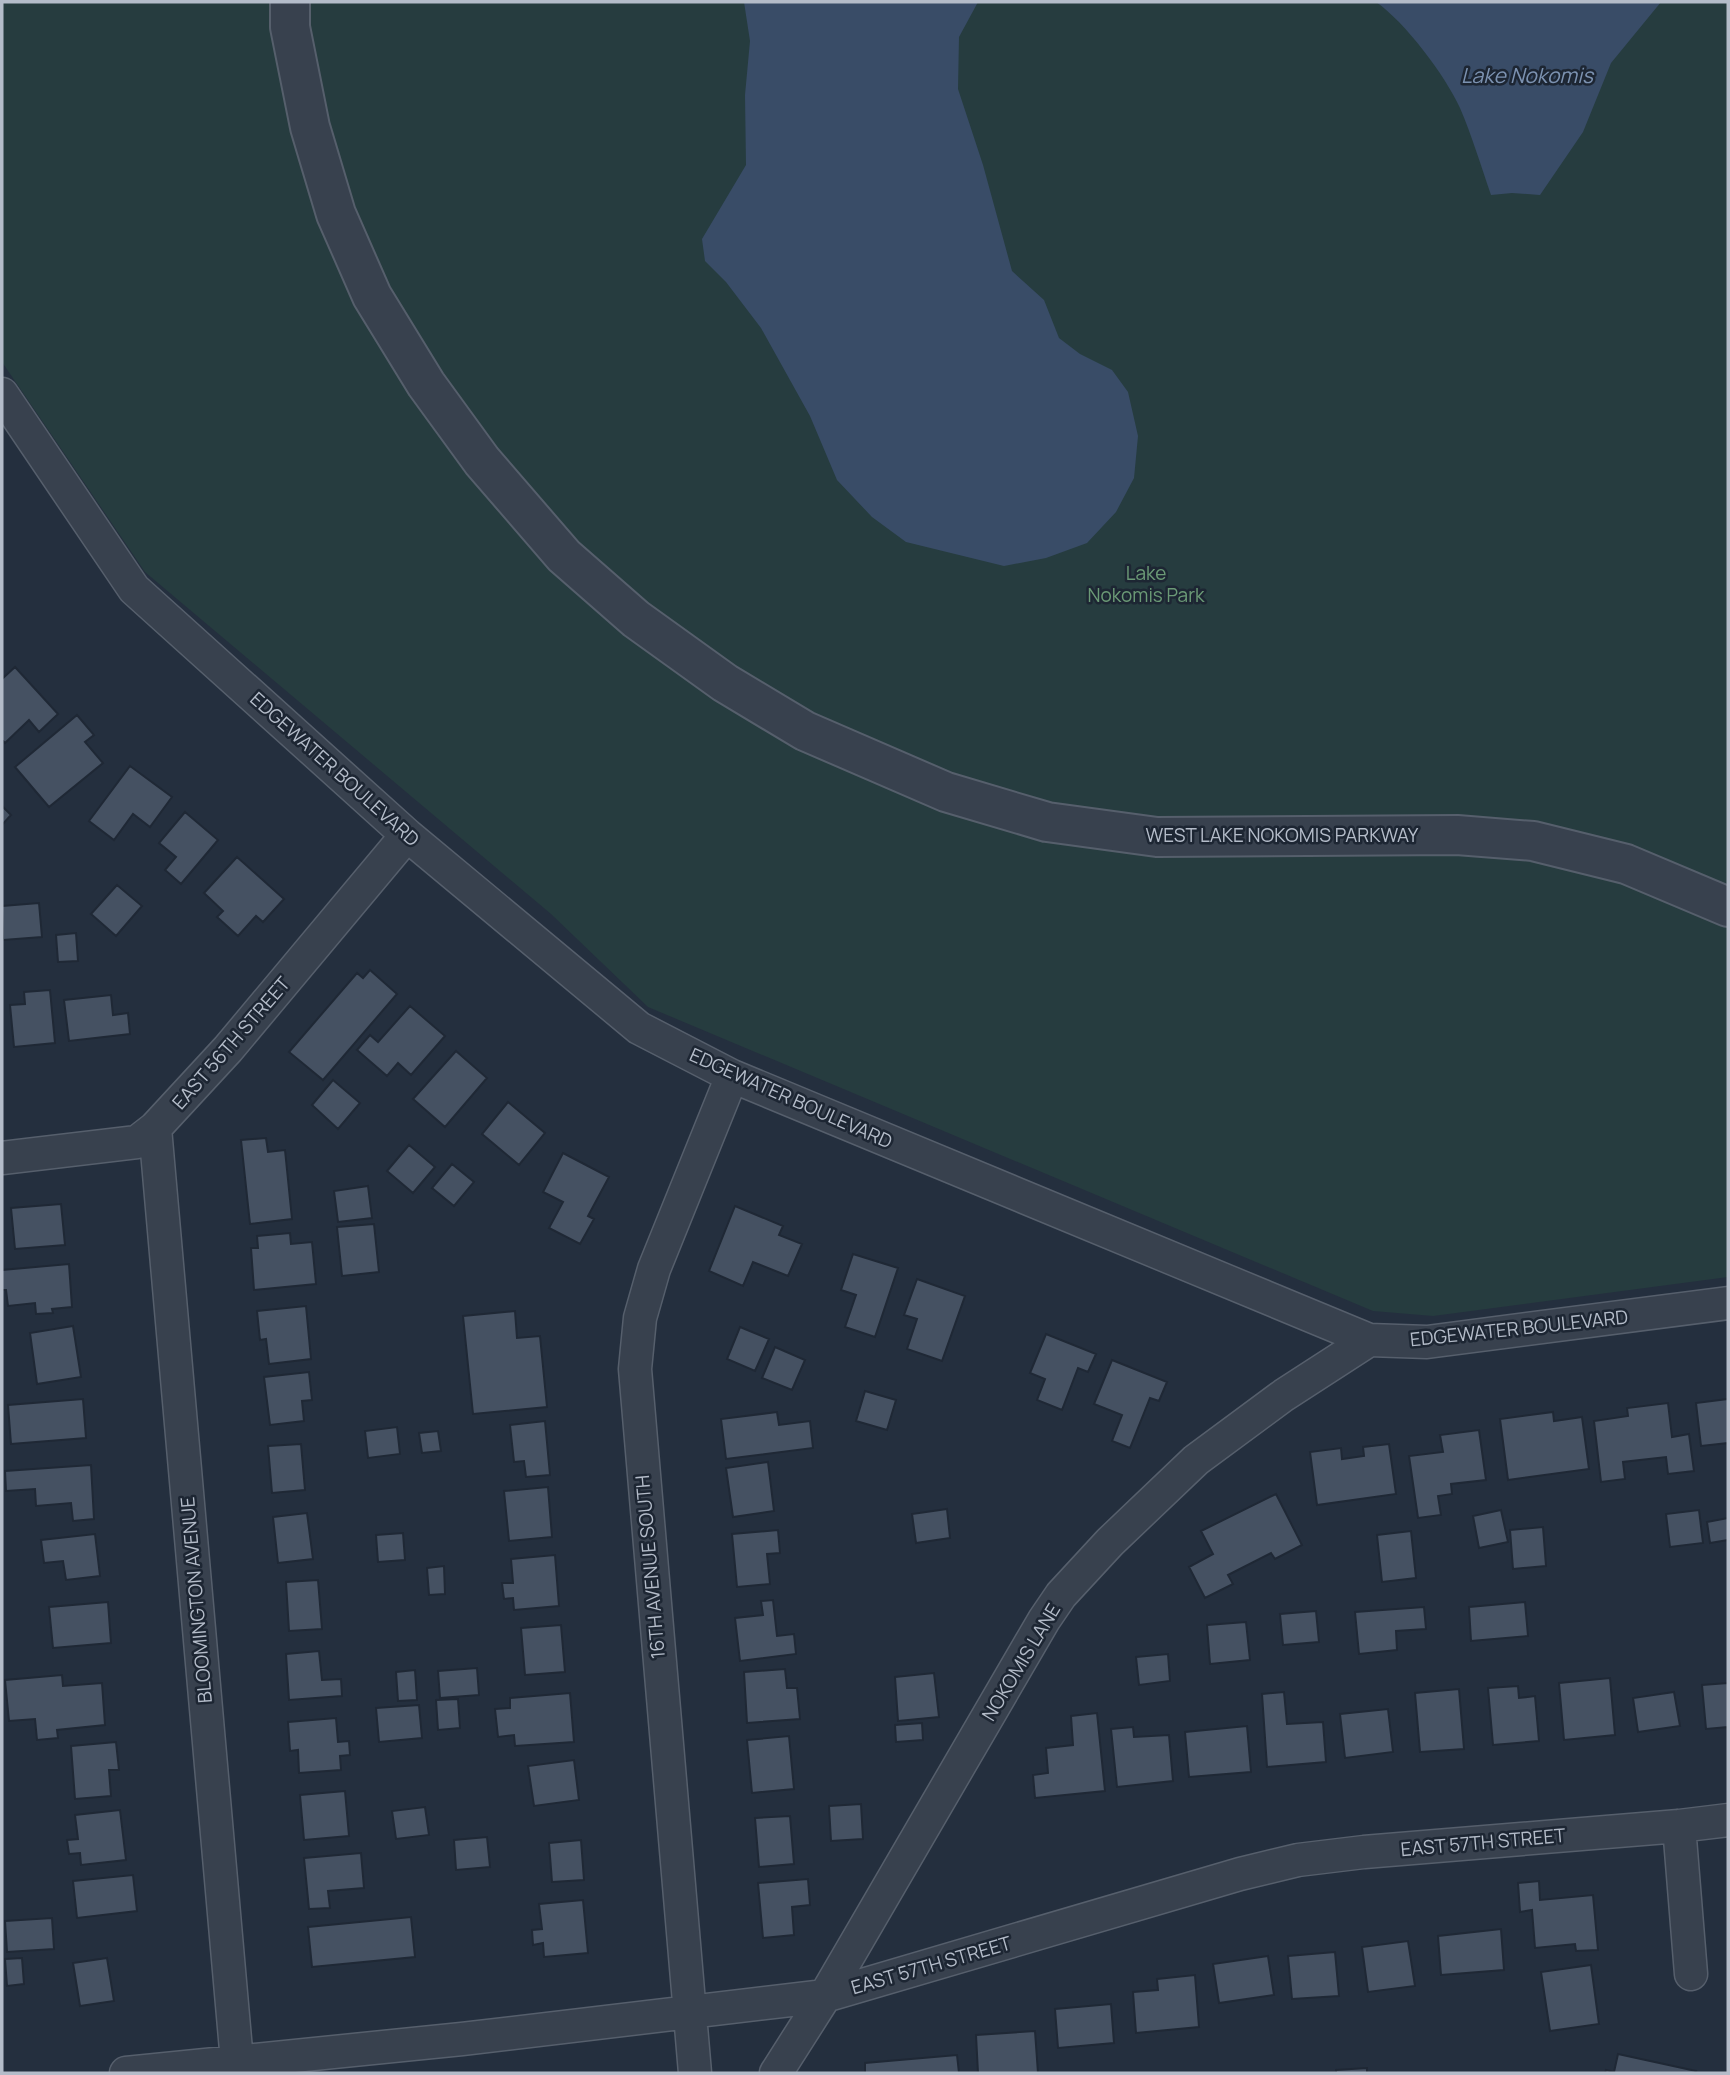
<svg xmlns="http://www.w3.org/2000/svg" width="1730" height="2075" font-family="Manrope,sans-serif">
	<rect width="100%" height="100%" fill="#242f3e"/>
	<path fill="#263c3f" d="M2,2H1728V1277L1433,1316L1373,1311L648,1007L551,914L145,572L2,362Z"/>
	<path fill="#394c67" d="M744,2H978L959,37L958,89L983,165L1012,271L1044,300L1059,338L1080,354L1112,370L1128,392L1138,436L1134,478L1116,512L1087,543L1046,558L1004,566L906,542L872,517L837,480L810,416L761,328L726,282L705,261L702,239L746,165L745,95L750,41Z
		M1376,2H1661L1611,63L1583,132L1540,195L1512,193L1491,195C1481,166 1472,136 1460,108C1445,75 1405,22 1376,2Z"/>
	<path fill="#455162" stroke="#1f2835" stroke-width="2" d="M15,667L58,714L39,732L29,720L5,743L2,740V679Z
		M77,715L94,735L85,742L103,763L49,807L15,767Z
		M130,766L172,797L150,827L133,814L114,840L89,821Z
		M2,806L11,815L2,825Z
		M185,812L218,840L181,884L165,870L176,857L159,843Z
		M237,857L284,899L263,922L256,916L238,936L217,917L223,911L204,893Z
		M117,885L142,906L116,936L91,914Z
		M39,903L42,937L3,940L2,906Z
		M76,933L78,961L58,962L56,935Z
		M370,970L397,994L323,1080L289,1052L357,973L363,978Z
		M50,990L55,1043L14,1047L10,1005L25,1004L24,992Z
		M111,995L113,1015L128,1013L130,1034L69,1041L64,1000Z
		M410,1006L445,1036L411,1075L398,1063L387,1076L357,1050L370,1035L378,1042Z
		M456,1051L487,1078L445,1127L413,1099Z
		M333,1080L360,1103L338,1129L312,1105Z
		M508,1102L545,1133L519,1165L482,1134Z
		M266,1138L268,1152L285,1150L292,1219L250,1224L241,1140Z
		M409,1145L435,1167L413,1193L387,1171Z
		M563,1153L609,1177L588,1216L594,1219L580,1244L549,1228L563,1202L543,1192Z
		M452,1164L474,1182L454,1206L432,1188Z
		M368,1186L372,1218L338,1222L334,1191Z
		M61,1204L65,1245L15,1249L11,1208Z
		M735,1206L783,1226L779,1235L802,1244L788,1276L753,1262L743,1286L709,1271Z
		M374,1224L379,1272L342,1276L337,1227Z
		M290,1233L291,1244L312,1242L316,1284L254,1290L251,1248H258L257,1236Z
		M853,1254L898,1268L875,1337L845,1327L856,1295L841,1290Z
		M69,1264L72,1307L52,1309L53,1313L36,1314L35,1303L8,1306L6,1290H2V1270Z
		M917,1279L965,1296L942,1361L907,1349L917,1319L904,1315Z
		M306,1306L311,1359L269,1364L266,1339L260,1340L257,1311Z
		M515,1311L517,1338L540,1336L547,1407L473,1414L463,1316Z
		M73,1326L81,1377L37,1384L30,1333Z
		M740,1327L769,1339L755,1371L727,1359Z
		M1046,1334L1096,1354L1088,1372L1078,1368L1062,1410L1037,1400L1045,1379L1030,1373Z
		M775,1347L805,1360L792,1390L762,1378Z
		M1112,1360L1167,1382L1159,1401L1150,1398L1130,1448L1112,1441L1122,1415L1094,1404Z
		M309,1372L312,1400L302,1401L304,1421L270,1425L264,1377Z
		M865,1391L896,1400L887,1430L856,1421Z
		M83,1399L86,1438L11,1444L8,1405Z
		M1728,1399V1443L1701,1446L1696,1403Z
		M1668,1403L1672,1437L1689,1434L1694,1471L1668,1474L1666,1457L1623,1462L1625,1479L1601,1482L1594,1421L1628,1416L1627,1408Z
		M777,1412L779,1425L810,1421L813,1448L726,1459L721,1419Z
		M1553,1412L1554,1421L1582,1417L1589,1469L1508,1480L1500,1419Z
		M545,1421L550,1475L526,1477L524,1461L514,1462L510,1425Z
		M397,1427L400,1454L368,1458L365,1431Z
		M1479,1430L1486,1480L1451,1484L1452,1494L1438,1496L1441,1515L1418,1518L1409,1456L1443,1452L1440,1435Z
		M438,1431L441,1451L422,1453L419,1433Z
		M301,1444L305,1490L272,1493L268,1446Z
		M1389,1444L1396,1494L1317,1505L1310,1452L1341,1448L1342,1459L1364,1456L1363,1447Z
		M768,1462L774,1511L733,1517L726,1468Z
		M91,1465L94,1519L73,1521L71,1503L36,1506L35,1489L6,1491L5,1471Z
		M548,1487L552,1537L509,1541L504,1491Z
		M1276,1494L1302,1545L1275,1559L1271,1553L1228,1575L1233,1584L1205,1598L1189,1567L1213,1554L1201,1531Z
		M947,1509L950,1538L916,1543L912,1514Z
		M1501,1510L1508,1542L1479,1548L1473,1516Z
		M1699,1510L1703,1543L1670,1547L1666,1514Z
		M307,1513L313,1559L278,1563L273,1517Z
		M1728,1518V1540L1710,1543L1707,1522Z
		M1543,1527L1546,1566L1513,1569L1510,1530Z
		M778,1530L780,1553L767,1554L770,1584L737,1587L732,1534Z
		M1411,1531L1416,1578L1382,1582L1377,1535Z
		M403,1533L405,1560L378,1562L376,1535Z
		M95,1534L100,1576L66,1580L63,1561L44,1563L41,1540Z
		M555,1555L559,1606L514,1610L513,1598L504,1599L502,1583H513L511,1559Z
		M444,1566L445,1594L429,1595L427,1568Z
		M318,1580L322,1629L289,1631L286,1582Z
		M773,1600L777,1636L794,1634L796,1654L740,1661L735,1618L763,1615L761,1601Z
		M108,1602L111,1643L53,1648L49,1607Z
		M1525,1602L1528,1636L1471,1641L1469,1607Z
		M1424,1607L1426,1629L1396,1631L1397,1650L1359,1654L1355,1612Z
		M1316,1611L1319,1642L1283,1645L1280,1614Z
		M1246,1622L1250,1660L1210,1664L1207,1625Z
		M561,1625L565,1672L525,1675L521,1628Z
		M319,1651L322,1680L341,1679L342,1696L289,1700L286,1654Z
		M1168,1654L1170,1681L1139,1685L1136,1657Z
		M477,1668L479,1695L440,1698L438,1671Z
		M785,1669L787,1688H797L800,1719L747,1723L744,1672Z
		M415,1670L417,1700L398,1701L396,1672Z
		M934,1673L939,1717L898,1721L895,1677Z
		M62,1675L63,1686L102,1683L105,1725L57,1730L58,1738L37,1740L35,1719L9,1721L5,1680Z
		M1610,1678L1615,1735L1564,1740L1559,1683Z
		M1728,1683V1727L1706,1729L1702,1685Z
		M1518,1686L1519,1698L1535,1696L1539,1741L1493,1745L1488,1688Z
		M1459,1689L1464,1749L1420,1752L1415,1693Z
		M1284,1692L1287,1724L1323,1722L1326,1762L1267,1767L1262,1694Z
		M1674,1692L1680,1726L1638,1732L1633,1698Z
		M570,1693L574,1742L515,1746L514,1735L498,1737L495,1709L510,1708V1698Z
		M458,1699L460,1728L438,1730L436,1700Z
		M419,1705L422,1738L379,1742L376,1708Z
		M1388,1709L1393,1752L1345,1758L1340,1714Z
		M1097,1713L1105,1791L1035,1798L1033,1775L1048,1773L1046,1748L1073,1745L1071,1716Z
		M336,1718L338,1742L349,1741L350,1755L340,1756L341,1770L299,1773L298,1750L290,1751L288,1722Z
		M922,1723L923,1740L896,1742L895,1725Z
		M1247,1726L1251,1772L1189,1777L1185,1732Z
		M1133,1727L1134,1737L1169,1735L1173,1781L1117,1787L1111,1729Z
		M789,1736L794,1789L752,1793L747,1740Z
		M116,1742L119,1770H109L111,1796L75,1799L71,1746Z
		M574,1760L579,1800L534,1806L528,1766Z
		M345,1791L349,1836L304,1840L300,1795Z
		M861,1804L863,1839L831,1841L829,1806Z
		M425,1807L429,1835L396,1839L392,1811Z
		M120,1810L126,1860L81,1865L80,1853L69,1854L67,1840L78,1839L75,1815Z
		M790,1816L794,1864L759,1867L755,1818Z
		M487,1837L490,1867L456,1870L454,1840Z
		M581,1840L584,1880L552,1882L549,1843Z
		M361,1853L364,1888L328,1891L330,1908L309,1909L304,1858Z
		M133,1875L137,1911L77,1918L73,1881Z
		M808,1879L810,1905L792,1907L794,1935L763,1938L758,1883Z
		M1539,1881L1540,1900L1593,1895L1598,1950L1576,1951L1575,1944L1535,1948L1532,1910L1520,1912L1518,1883Z
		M583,1900L588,1953L544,1957L543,1943L533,1945L532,1930L542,1929L539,1904Z
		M411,1917L415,1957L312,1967L308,1927Z
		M52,1918L54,1949L7,1952L5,1921Z
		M1501,1929L1504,1970L1441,1975L1438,1936Z
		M1408,1941L1415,1986L1368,1992L1362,1947Z
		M1335,1952L1339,1996L1292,1999L1288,1956Z
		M1268,1956L1274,1995L1219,2003L1213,1964Z
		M22,1958L24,1984L7,1986L5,1959Z
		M107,1958L114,2001L80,2006L73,1963Z
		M1591,1965L1599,2024L1550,2031L1541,1972Z
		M1195,1975L1199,2027L1136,2033L1133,1992L1158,1990L1157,1979Z
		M1111,2004L1114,2043L1058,2048L1055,2009Z
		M1035,2031L1038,2073H978L976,2035Z
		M1618,2054L1696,2071L1695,2073H1605L1606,2070L1614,2072Z
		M957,2055L959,2073H865V2063Z
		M1367,2068V2073H1336V2070Z"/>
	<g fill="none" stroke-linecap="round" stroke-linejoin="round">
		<defs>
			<path id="minor" d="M2,394L134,589L407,835L639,1028L732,1076L1369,1340L1427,1342L1728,1303
				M155,1128L238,2073
				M2,1158L137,1142L155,1128L228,1049L407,835
				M1679,1826L1691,1974
				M126,2073L462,2039L825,1996L1240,1874L1298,1860L1364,1852L1679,1826L1728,1820
				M695,2073L635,1369L640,1318L654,1269L732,1076
				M776,2073L825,1996L1044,1620L1061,1595L1110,1542L1196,1460L1284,1395L1369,1340"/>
			<path id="tertiary" d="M290,2V27L310,127L336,214L372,296L426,384L482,461L564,556L636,619L725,683L805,731L946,792L1047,822L1157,837L1457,835L1533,841L1626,864L1728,907"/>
		</defs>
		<use href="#minor" stroke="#565f6c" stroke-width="35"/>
		<use href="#tertiary" stroke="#565f6c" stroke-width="42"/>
		<use href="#minor" stroke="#38414e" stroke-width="32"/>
		<use href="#tertiary" stroke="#38414e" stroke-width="38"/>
	</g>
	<g text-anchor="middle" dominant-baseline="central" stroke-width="5" stroke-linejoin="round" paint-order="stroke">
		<g font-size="19" fill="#6b9a76" stroke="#1d2633">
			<text x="1146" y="573">Lake<tspan x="1146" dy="22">Nokomis Park</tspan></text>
		</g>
		<g font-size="19" fill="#b4bcc9" stroke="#1d2633">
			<text transform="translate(335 769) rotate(42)">EDGEWATER BOULEVARD</text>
			<text x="1282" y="835">WEST LAKE NOKOMIS PARKWAY</text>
			<text transform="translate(231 1043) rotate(-49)">EAST 56TH STREET</text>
			<text transform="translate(791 1098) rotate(24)">EDGEWATER BOULEVARD</text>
			<text transform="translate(1519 1328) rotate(-6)">EDGEWATER BOULEVARD</text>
			<text transform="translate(650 1567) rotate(-95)">16TH AVENUE SOUTH</text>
			<text transform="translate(196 1600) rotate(-95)">BLOOMINGTON AVENUE</text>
			<text transform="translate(1021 1662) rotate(-59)">NOKOMIS LANE</text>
			<text transform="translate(1483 1842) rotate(-5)">EAST 57TH STREET</text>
			<text transform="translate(931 1965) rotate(-16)">EAST 57TH STREET</text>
		</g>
		<g font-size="21" font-style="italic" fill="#7c92b1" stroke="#1d2633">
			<text x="1527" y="75">Lake Nokomis</text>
		</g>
	</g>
	<rect width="1730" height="2075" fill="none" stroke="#b4bcc9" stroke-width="7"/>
</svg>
